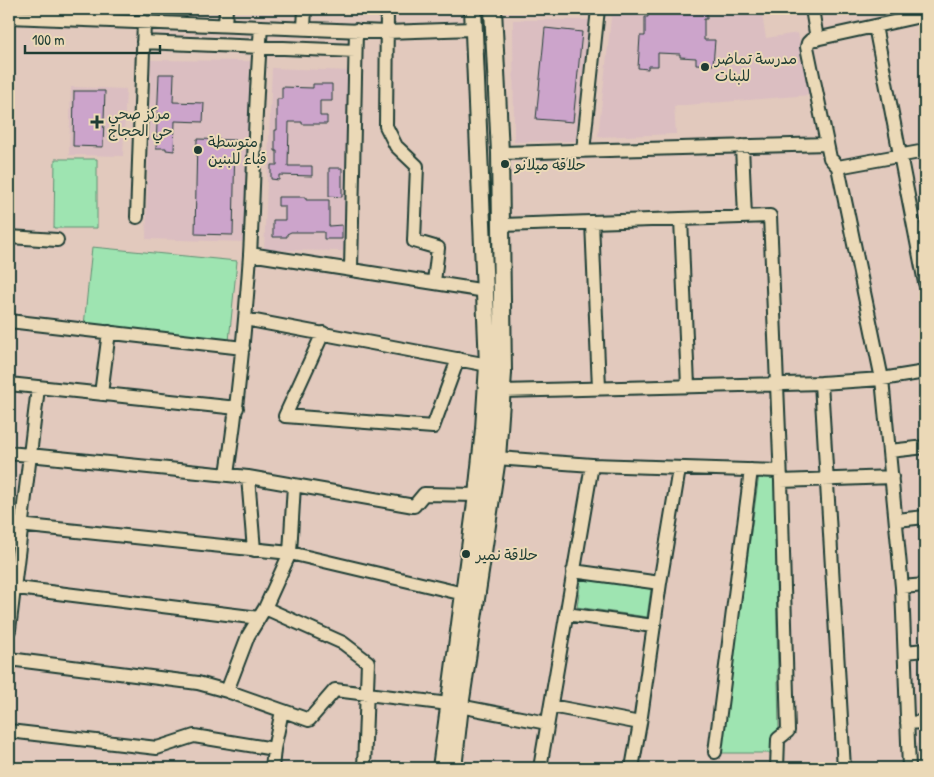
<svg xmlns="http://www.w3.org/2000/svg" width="934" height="777" font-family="'Patrick Hand','Playpen Sans Arabic',sans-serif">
	<rect width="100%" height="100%" fill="#e2c9bd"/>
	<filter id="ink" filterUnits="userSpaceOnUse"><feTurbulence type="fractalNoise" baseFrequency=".02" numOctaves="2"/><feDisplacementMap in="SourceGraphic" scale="10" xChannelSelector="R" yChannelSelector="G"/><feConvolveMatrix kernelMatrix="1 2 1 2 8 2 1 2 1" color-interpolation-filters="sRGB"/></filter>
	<g filter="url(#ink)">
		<path fill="#dbbec1" d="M612,9H761L766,38L798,33L810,95L674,106L676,134L598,137Z
			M513,20H589L576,141L514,142Z
			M151,60L250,61L245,242L146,239Z
			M272,68L351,71L347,251L264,250Z
			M71,87L126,89L123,156L69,155Z"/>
		<path fill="#9ee4b1" stroke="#5e9072" d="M55,159H97V228H54Z
			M92,247L237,261L229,341L84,326Z
			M759,475H774L779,732L771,753H720Z
			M581,579L651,589L647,617L577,607Z"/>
		<path fill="#cca4cb" stroke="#1f3d34" d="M648,9H707V19H704V40H715L713,65L696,64V58L680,57V54L658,53V66H648V69L638,68L640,36H645V17H648Z
			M545,28L582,32L573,122L536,119Z
			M159,74H174L173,102L204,103L203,122L175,121L174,151L166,150V148H156Z
			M313,84H332V101H320V116H327V124H302V122H289L288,166H312V176L279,175V180L271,179V165H277V151H275V130H277V99H282V87L313,88Z
			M74,91H105L103,147L73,146Z
			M197,139L235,140L233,235L195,234Z
			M329,168H342V197L329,196Z
			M278,197H306V200H329V226L342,225V239H324V232H291L287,234V237H273V220H285V206H278Z"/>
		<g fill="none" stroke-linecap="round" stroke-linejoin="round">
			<defs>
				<path id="minor" d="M387,9L386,126L396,146L417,166L414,241L438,248L434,282
					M812,9L817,39
					M9,17L387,32L473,29
					M225,25L226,9
					M875,26L925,283
					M304,28L305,9
					M143,42L355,51
					M742,146L745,217
					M583,151L598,9
					M500,153L827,144
					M838,167L925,151
					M137,217L144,22
					M681,219L688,386
					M592,222L599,388
					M502,225L770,216L781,481L788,731L778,739L777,768
					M9,237L57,240
					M250,254L486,291
					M351,269L356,30
					M245,319L488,365
					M9,321L243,348
					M323,333L285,416L433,427L458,359
					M821,383L844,768
					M9,384L237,408
					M502,391L821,383L882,379L925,372
					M101,394L109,332
					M890,451L925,447
					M9,453L248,477L254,550
					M497,458L592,465L780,471
					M227,474C238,401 245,328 250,255C254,179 255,103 261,27
					M248,477L414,506L424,494L477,495
					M781,481L892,477
					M897,520L925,517
					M9,524L290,553L464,594
					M573,571L660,583
					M9,587L259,618
					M902,587L925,585
					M265,608L343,643L368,662L364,768
					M566,614L653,626
					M9,630L38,388
					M905,652L925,650
					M9,659L198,683L227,691L309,720L335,690L449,704L547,723
					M227,691L248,636L265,608L290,553L294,485
					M551,706L640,723
					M907,723L925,722
					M9,731L157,748L194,736L274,749
					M715,752L751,470
					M272,768L274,749L282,711
					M540,768L592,465
					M632,768L640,723L660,583L679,469
					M909,768L902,587L882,379L838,167L830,158L807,47L808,43L811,40L925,15"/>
				<path id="major" d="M441,768L477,495L484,429L488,365L473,9
					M453,768L460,706L497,458L503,373L500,153L493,9"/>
			</defs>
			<use href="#minor" stroke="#1f3d34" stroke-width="16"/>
			<use href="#major" stroke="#1f3d34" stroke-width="20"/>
			<use href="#minor" stroke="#ebd9b7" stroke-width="12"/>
			<use href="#major" stroke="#ebd9b7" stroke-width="16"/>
		</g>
	</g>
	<g fill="#1f3d34" stroke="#ebd9b7" stroke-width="2">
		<circle cx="705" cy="67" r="5"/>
		<path d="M94.5 114.5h5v5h5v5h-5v5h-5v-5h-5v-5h5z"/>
		<circle cx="198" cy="150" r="5"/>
		<circle cx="505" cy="164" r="5"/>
		<circle cx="466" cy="554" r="5"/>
	</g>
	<g text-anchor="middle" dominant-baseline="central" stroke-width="4" stroke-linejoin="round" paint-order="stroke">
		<g font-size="15" fill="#1f3d34" stroke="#ebd9b7" text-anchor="start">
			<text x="715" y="58">مدرسة تماضر<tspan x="715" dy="17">للبنات</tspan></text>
			<text x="108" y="113">مركز صحي<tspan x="108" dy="17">حي الحجاج</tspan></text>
			<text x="208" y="141">متوسطة<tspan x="208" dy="17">قباء للبنين</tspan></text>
			<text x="515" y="164">حلاقه ميلانو</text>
			<text x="476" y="554">حلاقة نمير</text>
		</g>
	</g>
	<rect width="934" height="777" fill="none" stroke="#ebd9b7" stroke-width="30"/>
	<rect x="15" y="15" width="904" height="747" fill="none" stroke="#1f3d34" stroke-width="2" filter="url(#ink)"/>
	<path d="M25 45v8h135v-8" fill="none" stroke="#1f3d34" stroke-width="2.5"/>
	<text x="32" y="45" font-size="15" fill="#1f3d34" stroke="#ebd9b7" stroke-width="4" paint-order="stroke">100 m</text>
</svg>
